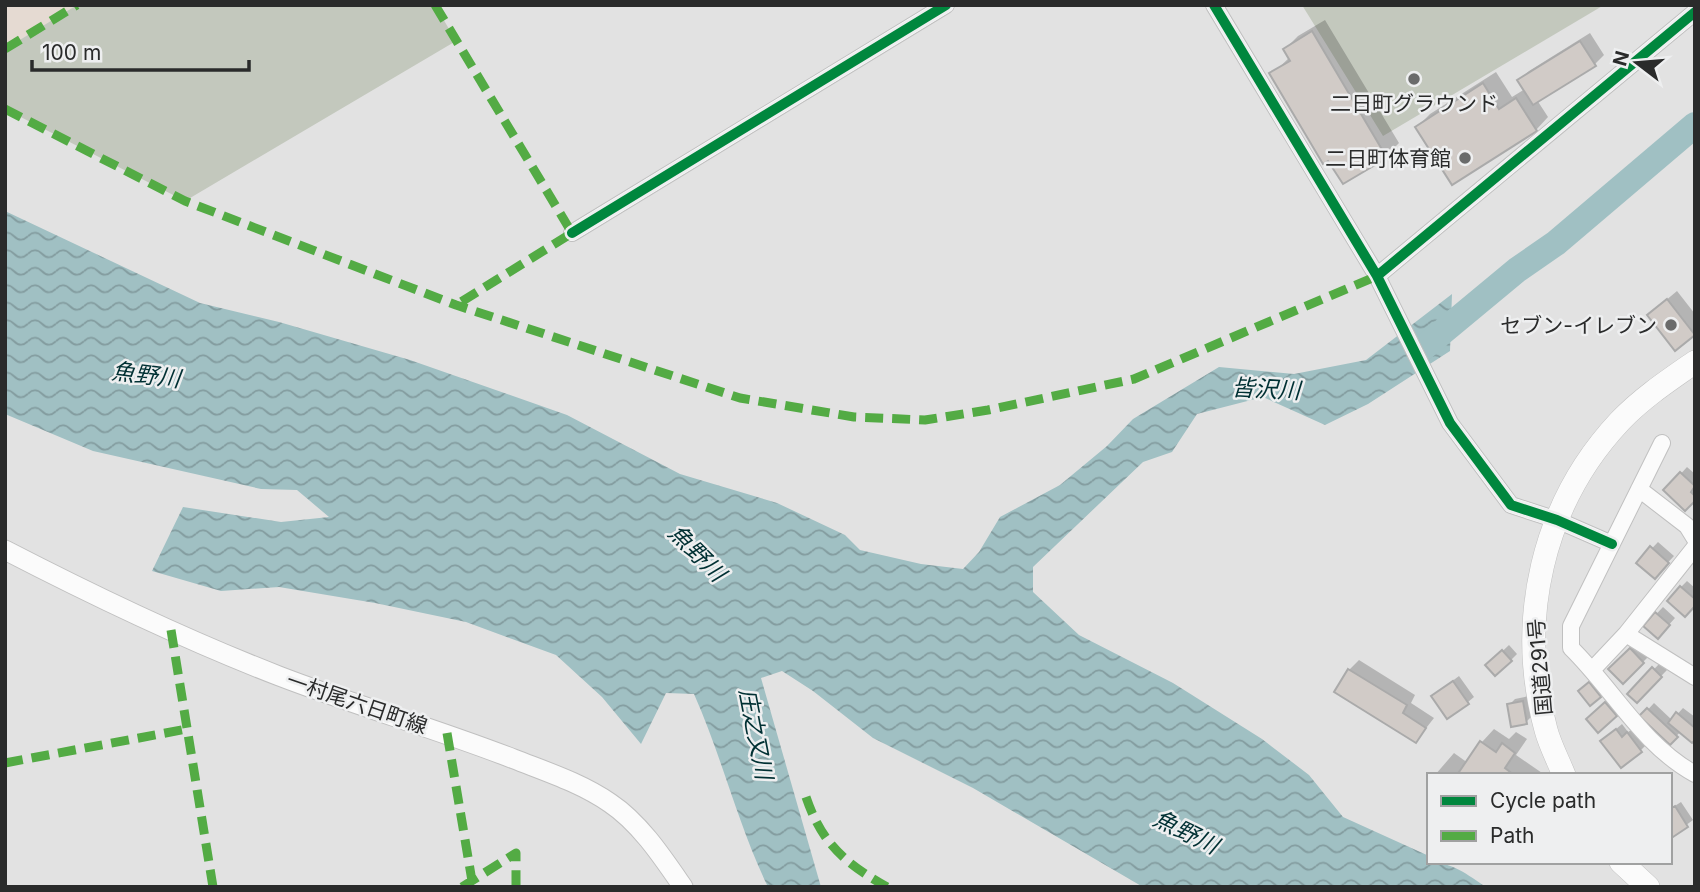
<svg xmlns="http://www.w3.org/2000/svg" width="1700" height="892" font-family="Inter,'Noto Sans JP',sans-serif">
	<defs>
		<pattern id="water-waves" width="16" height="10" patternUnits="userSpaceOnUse" patternTransform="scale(1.75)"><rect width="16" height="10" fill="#a0c0c3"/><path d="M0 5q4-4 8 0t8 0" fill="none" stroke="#839c9f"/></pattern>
	</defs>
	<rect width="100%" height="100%" fill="#e2e2e2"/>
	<path fill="#e5dad2" d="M5,5H77L5,49Z"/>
	<path fill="#c3c8bd" d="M77,5H435L456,41L185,201L5,109V49Z
		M1302,5H1604L1383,136Z"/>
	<path fill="url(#water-waves)" d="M5,211L200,303L279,322L410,360L567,415L680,474L777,503L845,535L860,550L921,564L963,569L979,552L1000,517L1060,485L1107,446L1133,419L1219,367L1294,374L1366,360L1452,294L1450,351L1368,404L1325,425L1263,397L1197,414L1172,452L1143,462L1033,567V592L1079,635L1173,683L1262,739L1309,775L1343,817L1429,856V862C1452,862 1468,875 1486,887H1143L973,788L873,738L813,691L782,671L761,678L821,887H768C738,825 722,757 694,694L666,693L641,744L602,697L556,655L466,622L375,603L279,587L221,591L152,571L183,507L281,522L329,517L297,490L261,489L93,451L5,414Z"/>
	<path fill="#0003" d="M1325,20L1399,143L1386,156L1343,182L1272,74L1290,57L1285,49L1298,36Z
		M1590,33L1604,55L1595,64L1537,100L1548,117L1536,130L1417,127L1430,114L1496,72L1512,97L1525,89L1519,80L1529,71Z
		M1677,291L1695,314V334L1676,349L1659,306Z
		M1687,467L1695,474V499L1666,490Z
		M1658,542L1674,556L1660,571L1638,563Z
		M1687,581L1695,588V604L1681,587Z
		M1663,607L1675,618L1658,637L1645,626Z
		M1637,643L1649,656L1623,682L1611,669Z
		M1509,645L1517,654L1511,660L1488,665Z
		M1359,660L1415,695L1411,703L1434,718L1416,741L1336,691L1349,670Z
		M1660,663L1667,670L1637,701L1630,694Z
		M1459,676L1474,697L1468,702L1439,691Z
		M1596,678L1605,690L1600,696L1586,686Z
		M1529,696L1532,716L1526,722L1509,705L1515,699Z
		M1612,697L1622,709L1599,730L1595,713Z
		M1654,703L1672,720L1683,708L1695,717V738L1681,731L1670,743L1642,716Z
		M1622,724L1628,732L1634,728L1647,744L1641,750L1609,735Z
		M1494,729L1509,739L1516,732L1527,739L1516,755L1545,775H1435L1454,753L1468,763L1482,742Z
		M1681,802L1693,820L1670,837V809Z"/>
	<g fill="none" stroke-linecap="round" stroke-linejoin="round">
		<path stroke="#a0c0c3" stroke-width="26" d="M1423,348L1517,270L1556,243L1695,125"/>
	</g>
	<path fill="#d1cbc7" stroke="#aaa" stroke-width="2" d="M1312,31L1387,158L1343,184L1328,161L1323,164L1269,73L1290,61L1283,49Z
		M1580,41L1596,66L1533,105L1517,80Z
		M1483,83L1499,109L1516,98L1537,131L1452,185L1415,127Z
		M1667,299L1695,335L1675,351L1647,315Z
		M1680,472L1695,486L1691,492L1695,496V501L1685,511L1663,490Z
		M1650,546L1669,563L1655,579L1636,563Z
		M1680,586L1695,599V606L1685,617L1667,601Z
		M1655,612L1670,625L1658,639L1643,626Z
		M1630,648L1644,663L1623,684L1608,669Z
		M1502,650L1512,661L1495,676L1485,665Z
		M1652,667L1662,677L1637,703L1627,694Z
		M1348,669L1407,705L1403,713L1426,728L1416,743L1334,692Z
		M1453,681L1469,704L1447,719L1431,696Z
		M1589,682L1601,697L1590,706L1578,691Z
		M1523,701L1527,724L1511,727L1507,704Z
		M1605,702L1617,716L1598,733L1586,719Z
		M1647,708L1678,737L1670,745L1639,716Z
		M1676,712L1695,728V740L1692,743L1668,723Z
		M1616,729L1622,737L1627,732L1642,752L1621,768L1600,741Z
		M1480,741L1496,752L1502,743L1515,753L1505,768L1514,775H1457Z
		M1675,806L1688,827L1670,839V809Z"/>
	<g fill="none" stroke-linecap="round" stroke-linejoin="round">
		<defs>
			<path id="minor" d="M1214,5L1377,276L1450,423L1511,505L1557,520L1612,544
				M572,233L946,5
				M1377,276L1695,12
				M1662,443L1571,626V648C1613,689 1642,745 1695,774
				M1639,489L1687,526L1695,539
				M1626,634L1695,677
				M1593,669L1626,634L1695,547"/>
			<path id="major" d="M5,550C94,596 186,640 279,676C357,706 437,729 514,759C547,772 581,783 610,803C640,823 663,858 683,887"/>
			<path id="highway" d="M1564,775C1558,760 1550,745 1546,730C1516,621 1542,504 1620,421C1642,398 1669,380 1695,362
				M1621,862L1648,887"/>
		</defs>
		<use href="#minor" stroke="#c0c0c0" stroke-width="18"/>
		<use href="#major" stroke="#c0c0c0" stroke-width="21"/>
		<use href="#highway" stroke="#c0c0c0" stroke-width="24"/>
		<use href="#minor" stroke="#fbfbfb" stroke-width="16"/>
		<use href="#major" stroke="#fbfbfb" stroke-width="19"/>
		<use href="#highway" stroke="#fbfbfb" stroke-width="23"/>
		<path stroke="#53ab44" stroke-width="9" stroke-dasharray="18 9" stroke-linecap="butt" d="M435,5L572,233L456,305
			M5,49L77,5
			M5,109L185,201L456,305L740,398L854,417L925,420L988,410L1134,379L1377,276
			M171,630L213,887
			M447,733L472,881
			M5,763L187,729
			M806,797C822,844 845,863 887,887
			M462,887L516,853V887"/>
		<defs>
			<path id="cycleway" d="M1214,5L1377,276L1450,423L1511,505L1557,520L1612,544
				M572,233L946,5
				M1377,276L1695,12"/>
		</defs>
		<use href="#cycleway" stroke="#eeeff0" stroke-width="15"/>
		<use href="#cycleway" stroke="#00873e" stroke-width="10"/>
	</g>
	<g fill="#6a6b6b" stroke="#eeeff0" stroke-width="2.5">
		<circle cx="1414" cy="79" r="7"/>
		<circle cx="1465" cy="158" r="7"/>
		<circle cx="1671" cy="325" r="7"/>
	</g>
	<g text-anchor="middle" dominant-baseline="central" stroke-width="5" stroke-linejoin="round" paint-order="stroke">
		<g font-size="21" fill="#2a2b2b" stroke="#eeeff0" text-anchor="end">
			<text x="1414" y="103" text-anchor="middle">二日町グラウンド</text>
			<text x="1451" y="158">二日町体育館</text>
			<text x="1657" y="325">セブン-イレブン</text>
		</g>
		<g font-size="21" fill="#2a2b2b" stroke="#eeeff0">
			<text transform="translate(1540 667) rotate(-95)">国道291号</text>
			<text transform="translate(357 703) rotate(19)">一村尾六日町線</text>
		</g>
		<g font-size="23" font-style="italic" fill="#003033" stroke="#eeeff0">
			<text transform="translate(146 375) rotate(7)">魚野川</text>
			<text transform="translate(1266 389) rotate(3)">皆沢川</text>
			<text transform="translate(697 553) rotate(45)">魚野川</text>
			<text transform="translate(756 734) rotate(79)">庄之又川</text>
			<text transform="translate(1186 832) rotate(26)">魚野川</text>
		</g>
	</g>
	<rect width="1700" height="892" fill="none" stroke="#2a2b2b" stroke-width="14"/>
	<rect x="1427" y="773" width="245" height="91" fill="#eeeff0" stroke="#a0a1a1" stroke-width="2"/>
	<rect x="1441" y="796" width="35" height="10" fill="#00873e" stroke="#a0a1a1" stroke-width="2"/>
	<text x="1490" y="808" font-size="21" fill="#2a2b2b">Cycle path</text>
	<rect x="1441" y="831" width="35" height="10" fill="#53ab44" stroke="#a0a1a1" stroke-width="2"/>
	<text x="1490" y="843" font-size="21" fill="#2a2b2b">Path</text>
	<g transform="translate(1637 63) rotate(286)" stroke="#eeeff0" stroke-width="5" paint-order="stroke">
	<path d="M0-5L12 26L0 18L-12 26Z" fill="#2a2b2b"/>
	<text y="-10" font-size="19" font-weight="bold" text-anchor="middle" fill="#2a2b2b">N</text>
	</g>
	<path d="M32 60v10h217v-10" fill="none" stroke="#2a2b2b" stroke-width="3.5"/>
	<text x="42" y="60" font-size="21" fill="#2a2b2b" stroke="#eeeff0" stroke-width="5" paint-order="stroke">100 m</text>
</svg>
